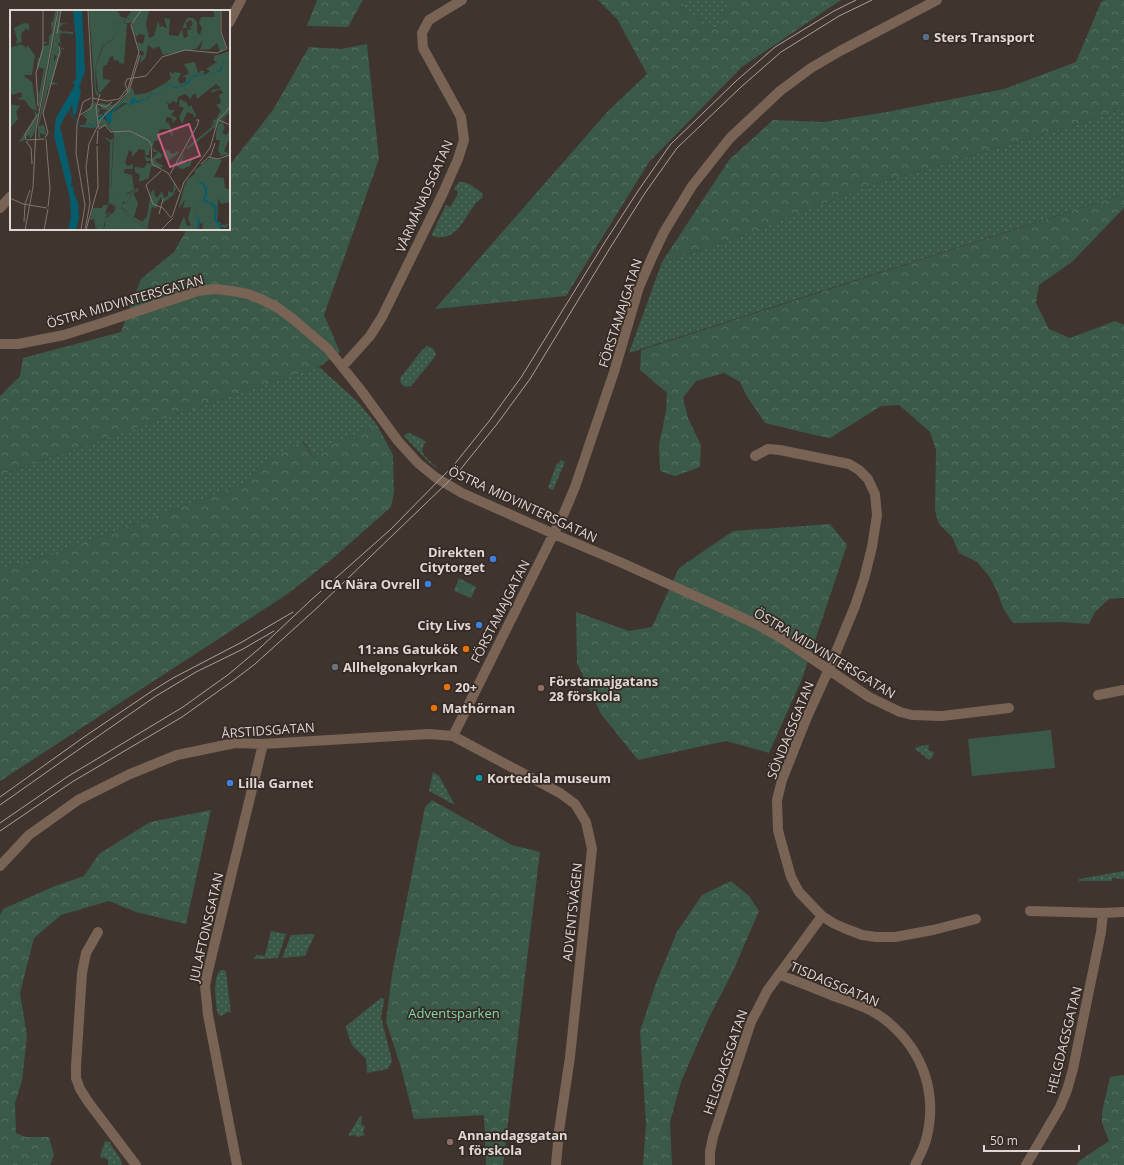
<svg xmlns="http://www.w3.org/2000/svg" width="1124" height="1165" font-family="'Open Sans',sans-serif">
	<defs>
		<pattern id="grass-dots" width="8" height="8" patternUnits="userSpaceOnUse"><rect width="8" height="8" fill="#3a5949"/><path d="M2 2h.1M6 6h.1" fill="none" stroke="#567062" stroke-width="1.8" stroke-linecap="round"/></pattern>
		<pattern id="forest-crowns" width="20" height="18" patternUnits="userSpaceOnUse"><rect width="20" height="18" fill="#3a5949"/><path d="M2 6a3 3 0 1 1 6 0M12 15a3 3 0 1 1 6 0" fill="none" stroke="#567062"/></pattern>
	</defs>
	<rect width="100%" height="100%" fill="#3f342e"/>
	<path fill="url(#grass-dots)" d="M682,0H730L717,29L684,9Z
		M1124,107V194L629,353L662,262L709,248L866,187L1105,116Z
		M459,182C467,181 476,188 482,193L483,197C480,200 476,202 474,206C462,221 456,243 432,236V234L446,205L450,207L458,194L457,191L454,189Z
		M427,346C432,347 434,349 436,354L434,358L411,386L405,387C401,384 399,381 401,377L422,350Z
		M319,367L357,401L377,425L333,444L314,457L303,441L260,466L241,485L57,552L0,569V475L142,426Z
		M409,433L422,439L426,442C415,455 432,460 438,469L428,461L404,436L405,434Z
		M560,460L565,462L553,490L548,488L557,463L559,464Z
		M926,745H929L928,750L934,752L932,758L929,760L914,748Z
		M433,772L439,776L455,805L429,791Z
		M1124,871V879L1112,878V881H1079V879L1085,878Z
		M271,931L286,934L278,958L254,959L256,955L265,956Z
		M315,934L305,956L282,958L291,935Z
		M221,970H224L226,972L231,1013L228,1012L221,1016L218,1014L217,1011C216,1002 212,976 221,970Z
		M381,998L384,999V1001L381,1017L392,1061L388,1069L367,1073L366,1059L352,1045L346,1029V1026Z
		M360,1116H361L362,1118L361,1124L365,1127L363,1132L365,1135L357,1137L355,1135L348,1136Z
		M105,1141L110,1142C113,1151 121,1155 122,1165H108V1160L105,1158L100,1157Z"/>
	<path fill="url(#forest-crowns)" d="M317,0H363L348,27L307,26Z
		M598,0H682L684,9L717,29L730,0H841L742,67L649,162L566,296L435,309L608,111L647,74L617,19Z
		M1105,0H1124V107L1105,116L866,187L709,248L662,262L729,160L773,120L824,122L881,113L1004,89L1076,62L1101,2Z
		M367,44L379,159L324,315L340,352L319,367L142,426L0,475V396L20,376L23,358L121,332L141,279L174,252L187,229H229V166L273,110L309,47L341,49Z
		M1124,194V208L1072,262L1039,285L1036,303L1049,329L1070,338L1115,321L1124,325V598L1109,599L1095,612L1089,624L1063,622L1013,623L1003,608L997,591L989,576L977,562L959,553L952,537L939,524L935,511L936,450L930,432L899,405L881,406L830,438L819,436L765,423L746,395L740,382L724,373L696,381L683,398L688,418L701,445L700,467L675,476L660,471L659,445L666,411L667,393L640,370L641,350Z
		M377,425L393,455L394,492L391,507L331,560L286,595L0,781V569L57,552L241,485L260,466L302,441L314,457L333,444Z
		M830,524L847,545L802,679L769,753L726,741L638,760L601,714L577,663L576,612L629,631L652,627L679,568L733,531Z
		M459,578L476,587L471,598L454,591Z
		M432,800L512,845L540,852L524,984L503,1165H486L484,1115L414,1119L400,1064L386,1022L392,974L425,807Z
		M211,810L186,924L136,912L109,901L61,915L34,938L20,993L27,1036L22,1081L15,1103L16,1133L25,1137H49L54,1155L50,1165H0V915L3,909L55,886L84,876L99,854L150,822Z
		M731,881L749,896L759,911L734,969L707,1022L681,1082L670,1122L672,1165H643L646,1123L640,1031L656,983L677,932L702,895Z
		M1124,1075V1165H1077L1079,1161L1109,1141L1102,1123V1112L1110,1077Z"/>
	<path fill="#3a5949" d="M1051,730L1055,768L972,776L968,739Z"/>
	<g fill="none" stroke-linecap="round" stroke-linejoin="round">
		<path stroke="#786355" stroke-width="10" d="M229,23L241,0
			M0,208L11,196
			M0,344H18L64,335L105,322L198,291L215,289L232,291L248,294L263,300L278,308L293,319L328,349L360,389L398,441L418,463L435,477L462,493L554,534L620,562L726,610L760,626L786,641L869,697L900,712L912,715L942,716L1009,708
			M343,366L370,336L382,317L443,193L458,159L464,140L461,117L423,48L422,33L429,20L462,0
			M755,456L768,449L780,450L849,464L859,470L868,479L875,494L877,515L872,547L864,579L855,606L829,669L807,717L782,780L777,800L778,830L782,845L791,877L799,892L822,916L833,923L844,928L862,935L876,937H895L933,930L976,919
			M1098,695L1124,690
			M453,736L564,513L575,487L614,372L639,287L653,255L664,232L692,186L730,138L780,91L811,68L840,51L937,0
			M0,866L29,835L78,800L130,774L177,755L235,743L263,744L429,734L453,736L560,793L575,804L586,822L592,849L570,1057L559,1131L556,1165
			M1030,911L1103,913L1124,912
			M98,932L86,953L82,973L76,1066V1078L80,1089L89,1103L136,1165
			M780,975C797,981 814,988 831,995C850,1002 872,1008 888,1022C924,1052 938,1095 926,1140C924,1148 919,1157 915,1165
			M237,1165L208,1015L205,986L208,971L263,744
			M710,1165V1152L713,1137L751,1022L760,1005L767,991L822,916
			M1026,1165L1060,1107L1067,1090L1073,1069L1101,932L1103,913"/>
		<path stroke="#aaa29d" stroke-width="1" d="M0,797L84,737L152,691L173,678L242,642L293,612
			M0,805L68,757L156,696L196,672L243,649L274,631
			M0,823L67,777L183,707L229,674L261,647L311,600L391,529L453,466L490,420L522,376L603,245L638,191L670,145L735,82L775,47L834,11L856,0
			M0,831L72,782L182,717L234,680L255,664L318,607L447,483L460,470L497,424L530,379L610,248L645,193L677,148L741,87L781,52L839,16L872,0"/>
	</g>
	<circle fill="#5c6f8a" stroke="#352a24" stroke-width="1.5" cx="926" cy="37" r="4"/>
	<g fill="#3f7fe0" stroke="#352a24" stroke-width="1.5">
		<circle cx="493" cy="559" r="4"/>
		<circle cx="428" cy="584" r="4"/>
		<circle cx="479" cy="625" r="4"/>
		<circle cx="230" cy="783" r="4"/>
	</g>
	<g fill="#e8710a" stroke="#352a24" stroke-width="1.5">
		<circle cx="466" cy="649" r="4"/>
		<circle cx="447" cy="687" r="4"/>
		<circle cx="434" cy="708" r="4"/>
	</g>
	<circle fill="#6b7280" stroke="#352a24" stroke-width="1.5" cx="335" cy="667" r="4"/>
	<g fill="#8d6e63" stroke="#352a24" stroke-width="1.5">
		<circle cx="541" cy="688" r="4"/>
		<circle cx="450" cy="1142" r="4"/>
	</g>
	<circle fill="#0f9aa8" stroke="#352a24" stroke-width="1.5" cx="479" cy="778" r="4"/>
	<g text-anchor="middle" dominant-baseline="central" stroke-width="3.5" stroke-linejoin="round" paint-order="stroke">
		<g font-size="13" font-weight="bold" fill="#dfd8d4" stroke="#352a24" text-anchor="start">
			<text x="934" y="37">Sters Transport</text>
			<text x="485" y="552" text-anchor="end">Direkten<tspan x="485" dy="15">Citytorget</tspan></text>
			<text x="420" y="584" text-anchor="end">ICA Nära Ovrell</text>
			<text x="471" y="625" text-anchor="end">City Livs</text>
			<text x="458" y="649" text-anchor="end">11:ans Gatukök</text>
			<text x="343" y="667">Allhelgonakyrkan</text>
			<text x="549" y="681">Förstamajgatans<tspan x="549" dy="15">28 förskola</tspan></text>
			<text x="455" y="687">20+</text>
			<text x="442" y="708">Mathörnan</text>
			<text x="487" y="778">Kortedala museum</text>
			<text x="238" y="783">Lilla Garnet</text>
			<text x="458" y="1135">Annandagsgatan<tspan x="458" dy="15">1 förskola</tspan></text>
		</g>
		<g font-size="13" fill="#dfd8d4" stroke="#352a24">
			<text transform="translate(424 196) rotate(-66)">VÅRMÅNADSGATAN</text>
			<text transform="translate(125 301) rotate(-16)">ÖSTRA MIDVINTERSGATAN</text>
			<text transform="translate(620 313) rotate(-72)">FÖRSTAMAJGATAN</text>
			<text transform="translate(523 504) rotate(25)">ÖSTRA MIDVINTERSGATAN</text>
			<text transform="translate(500 611) rotate(-63)">FÖRSTAMAJGATAN</text>
			<text transform="translate(825 653) rotate(31)">ÖSTRA MIDVINTERSGATAN</text>
			<text transform="translate(268 730) rotate(-4)">ÅRSTIDSGATAN</text>
			<text transform="translate(790 730) rotate(-68)">SÖNDAGSGATAN</text>
			<text transform="translate(572 912) rotate(-84)">ADVENTSVÄGEN</text>
			<text transform="translate(206 927) rotate(-77)">JULAFTONSGATAN</text>
			<text transform="translate(835 984) rotate(23)">TISDAGSGATAN</text>
			<text transform="translate(1064 1040) rotate(-76)">HELGDAGSGATAN</text>
			<text transform="translate(725 1062) rotate(-71)">HELGDAGSGATAN</text>
		</g>
		<g font-size="13" fill="#82daae" stroke="#352a24">
			<text x="454" y="1013">Adventsparken</text>
		</g>
	</g>
	<g transform="translate(10 10)">
		<rect width="220" height="220" fill="#3f342e"/>
		<path d="M40,0H47L46,12L24,124L20,129L19,125L15,127V124V130L9,132L10,130L26,107L24,101L28,104L29,89L27,81V78L29,85L34,59L29,57L28,60L27,54L28,49L25,47L29,48L28,53L33,36L39,35V32L34,34L33,32H39V26L42,22L41,12H43L45,1ZM49,0L53,3L50,2L49,13L50,10V13L60,14H53L49,18L51,21L63,22V24L51,23L50,27L49,24L47,25H49L52,38H56L51,40L52,35L48,32L49,41L45,43L51,41L50,47L44,45V52L47,46L49,47L42,71H39L49,74L40,75L38,83L39,73L29,116L34,115L37,126L36,127L34,128L36,125L30,123V128H34L30,129L28,126V116ZM122,0H125L118,9L121,11L120,13H114L103,29L92,36L86,57L88,80L85,57L92,36L103,28ZM220,102L205,117L178,139L176,138ZM92,126L101,130L103,127L101,177L118,184L128,178L118,187L104,188L115,202L138,215V219L114,203L105,193L106,196L103,199L105,196L99,193L95,204L101,202L96,206L93,219L86,220L93,195H98L99,190L100,132ZM208,195L207,211L211,213V215L220,214L215,218L210,216L209,220H202V202L204,197L206,203Z" fill="#3a5949"/>
		<path d="M79,0H101L99,11L100,8L105,12L104,22L108,16L107,11L117,14L114,54L109,53L108,50L104,51L103,46L100,47L97,55L93,56V69L101,70L90,83L88,80L86,57L93,36L103,29L111,18L103,28L92,36L85,57L86,79L89,84L87,86L85,82ZM125,0H139L136,14L139,28L144,26L148,11L150,17L153,16L157,19L154,8L160,9L159,25L168,26L172,19L174,28L178,26L177,20L183,19L179,18L183,14L181,10L176,13L177,18H172L177,8H183L187,12V22L190,25L192,18L189,13L191,7H205L203,0H210V22L216,38L210,42L207,33L200,39L190,40L193,30L186,39L153,45L149,36L144,39L138,35L136,47L130,54L131,45L133,46L134,42L129,40L127,32L133,34L135,25L129,24L126,27L122,19L123,13L118,9ZM14,13L19,14V21L16,18L11,24L12,32L6,34L7,29L4,18ZM11,34L16,38L17,35L25,45L22,65H13L22,72L27,101L20,98L15,90L6,89L12,87L11,82L3,85L0,83V38ZM220,41V102L201,117L204,112L202,111L206,109L211,100L206,95L211,93L209,85L213,83L210,79L201,83L202,80L211,78L206,74L187,89L186,84L182,85L181,89L175,84L168,87L167,93L163,91L160,94L157,92L159,100H165L161,105L167,108L163,113L162,108L156,107V114L158,111L163,124L162,128L159,119H152L149,120L150,130L144,131L143,138L152,144L151,148L145,149L146,152L154,156L150,158L141,156L139,168L129,172L130,165L125,162V157L134,158L137,153L141,154V151H136L134,146L142,149L148,142H143L142,135L140,136L139,145H135V140L129,139L122,147V142L119,140L115,153L118,156L123,154V159H115L114,163L122,165L124,180L115,184L103,185L101,182L104,123L96,115L89,119L90,112L93,107L97,112L96,105L99,116L102,103L117,93H113L94,105L93,103L98,100L91,99L90,93L103,95L112,90L122,77L125,85L137,83L156,73L161,68L159,61L163,64L164,62L171,63L168,69L170,74L176,72V67H172L179,63L174,54L185,52L188,63L192,60L195,62L192,64H196L200,61L196,59L207,52L204,51V46ZM170,89L177,93L178,97L181,95L186,105L184,108L183,104L177,102L172,114L169,107L174,98L169,96ZM85,92L90,100L88,105L92,104L93,106L85,118L70,117L69,112L70,115H75L77,109L73,106ZM0,94L10,96L6,102L8,109L2,116H0ZM216,108L213,113L215,118L212,123L217,125L220,119V128L214,141L220,144L211,146L208,140L210,130H206V124L207,116ZM157,139L162,144L167,142V140L169,143L157,152L159,148H155L153,144ZM175,142L172,150L177,153L182,148V151L180,156L172,159L166,156ZM200,148L212,150L204,167L214,168L215,178L220,180V192L211,194L208,188L207,215L204,213V197L188,192V197H185L186,204L190,207L189,220H168L174,206L177,216L181,215L178,209L181,197L173,198L175,189L168,200L175,174L177,171L176,176H183L190,170L184,161ZM164,171L166,179L163,185L153,193L151,187L147,194V198L142,197L138,215L132,212L137,206L141,182L144,179L145,186L147,188L152,181L154,188L158,186V181L163,183ZM128,178V182L125,181L124,185L128,193L124,207L115,202L112,198L117,202L122,184ZM121,185L116,195V191L113,192L111,198L104,188ZM105,193L117,205L113,211L111,207L98,206L104,202L106,196ZM83,198H93L86,220L84,209L80,210Z" fill="#3a5949"/>
		<path d="M101,205L111,207L113,211L117,205L139,220H92L95,216V208Z" fill="#3a5949"/>
		<path d="M122,184L123,186L117,202L111,196L116,191V195Z" fill="#3a5949"/>
		<path d="M101,0H107L111,7L116,8L113,13L107,11L108,16L105,22L101,20L105,13L103,10L95,11V4L100,3ZM187,162L190,170L183,176H176L177,170ZM192,191L204,197L202,220H189L192,219L193,214L189,213L190,207L186,204L185,197L188,196L186,193Z" fill="#3a5949"/>
		<path d="M63,0H72L75,62L69,77L71,81L66,104L63,105L62,94L59,101L71,116L79,113L84,116L87,112L84,117L78,114L70,116L58,101L50,116L62,169L61,176L64,177L63,180L68,193L69,208L66,219L58,220L61,207L60,188L44,126L46,108L65,75L63,73L66,68V32ZM212,53L220,54H212V58L211,61L201,65H193L191,64L185,67L182,66L179,73L174,76L165,78L159,74L151,83L141,84L138,89L119,95L114,93L102,103L101,113L97,112L96,105L113,93L120,94L122,88H126L125,91L137,89L141,83H151L159,73L165,77L174,75L182,66L190,64L201,65L210,60Z" fill="#065d6d"/>
		<path fill="none" stroke="#065d6d" stroke-width="2" d="M87,109L99,104M191,172L196,178V184M196,184L194,191L199,192M200,192L206,198L205,210L210,215V220M186,207L189,211L187,218"/>
		<path fill="none" stroke="#7f7670" stroke-width="1" d="M211,0V22L217,39M47,24L51,0M117,82L129,42L121,15L131,0M82,88L97,91L109,89L117,79L115,74L117,69L136,66L152,47L175,40L207,43L216,39M87,94L96,97L102,92M28,96L26,63L33,38V0M70,105L81,98L83,92L78,0M209,110L220,115M89,119L95,115L101,122L120,121L138,130L141,134L142,154L158,163L170,182M89,119L86,98L90,84M35,128L38,123L33,103L50,41L49,36M36,129L40,179L38,197M16,130L15,124L27,105M17,130L34,129M16,131L21,138L22,154M87,134L88,120M199,147L208,149L220,145M191,154L201,145L205,133M151,161L136,175L143,194L153,198L161,208M160,164L187,116L189,110H186M0,188L13,194L37,198M15,194L20,180M149,204L153,189M162,207L174,172L200,138L208,110L220,97M14,212L15,194M15,220L23,177L26,119L48,0M34,220L38,199M71,220L75,195L66,143L67,114L73,92L81,88M75,220L80,193L76,157L79,134L91,109L119,81L130,45M76,220L88,177L87,136M151,220L163,208"/>
		<path fill="#cc5b85" fill-opacity="0.15" stroke="#cc5b85" stroke-width="2" d="M179,114L190,146L160,157L148,125Z"/>
		<rect width="220" height="220" fill="none" stroke="#dfd8d4" stroke-width="2"/>
	</g>
	<path d="M984 1145v6h95v-6" fill="none" stroke="#dfd8d4" stroke-width="2"/>
	<text x="990" y="1145" font-size="12" fill="#dfd8d4" stroke="#352a24" stroke-width="3" paint-order="stroke">50 m</text>
</svg>
